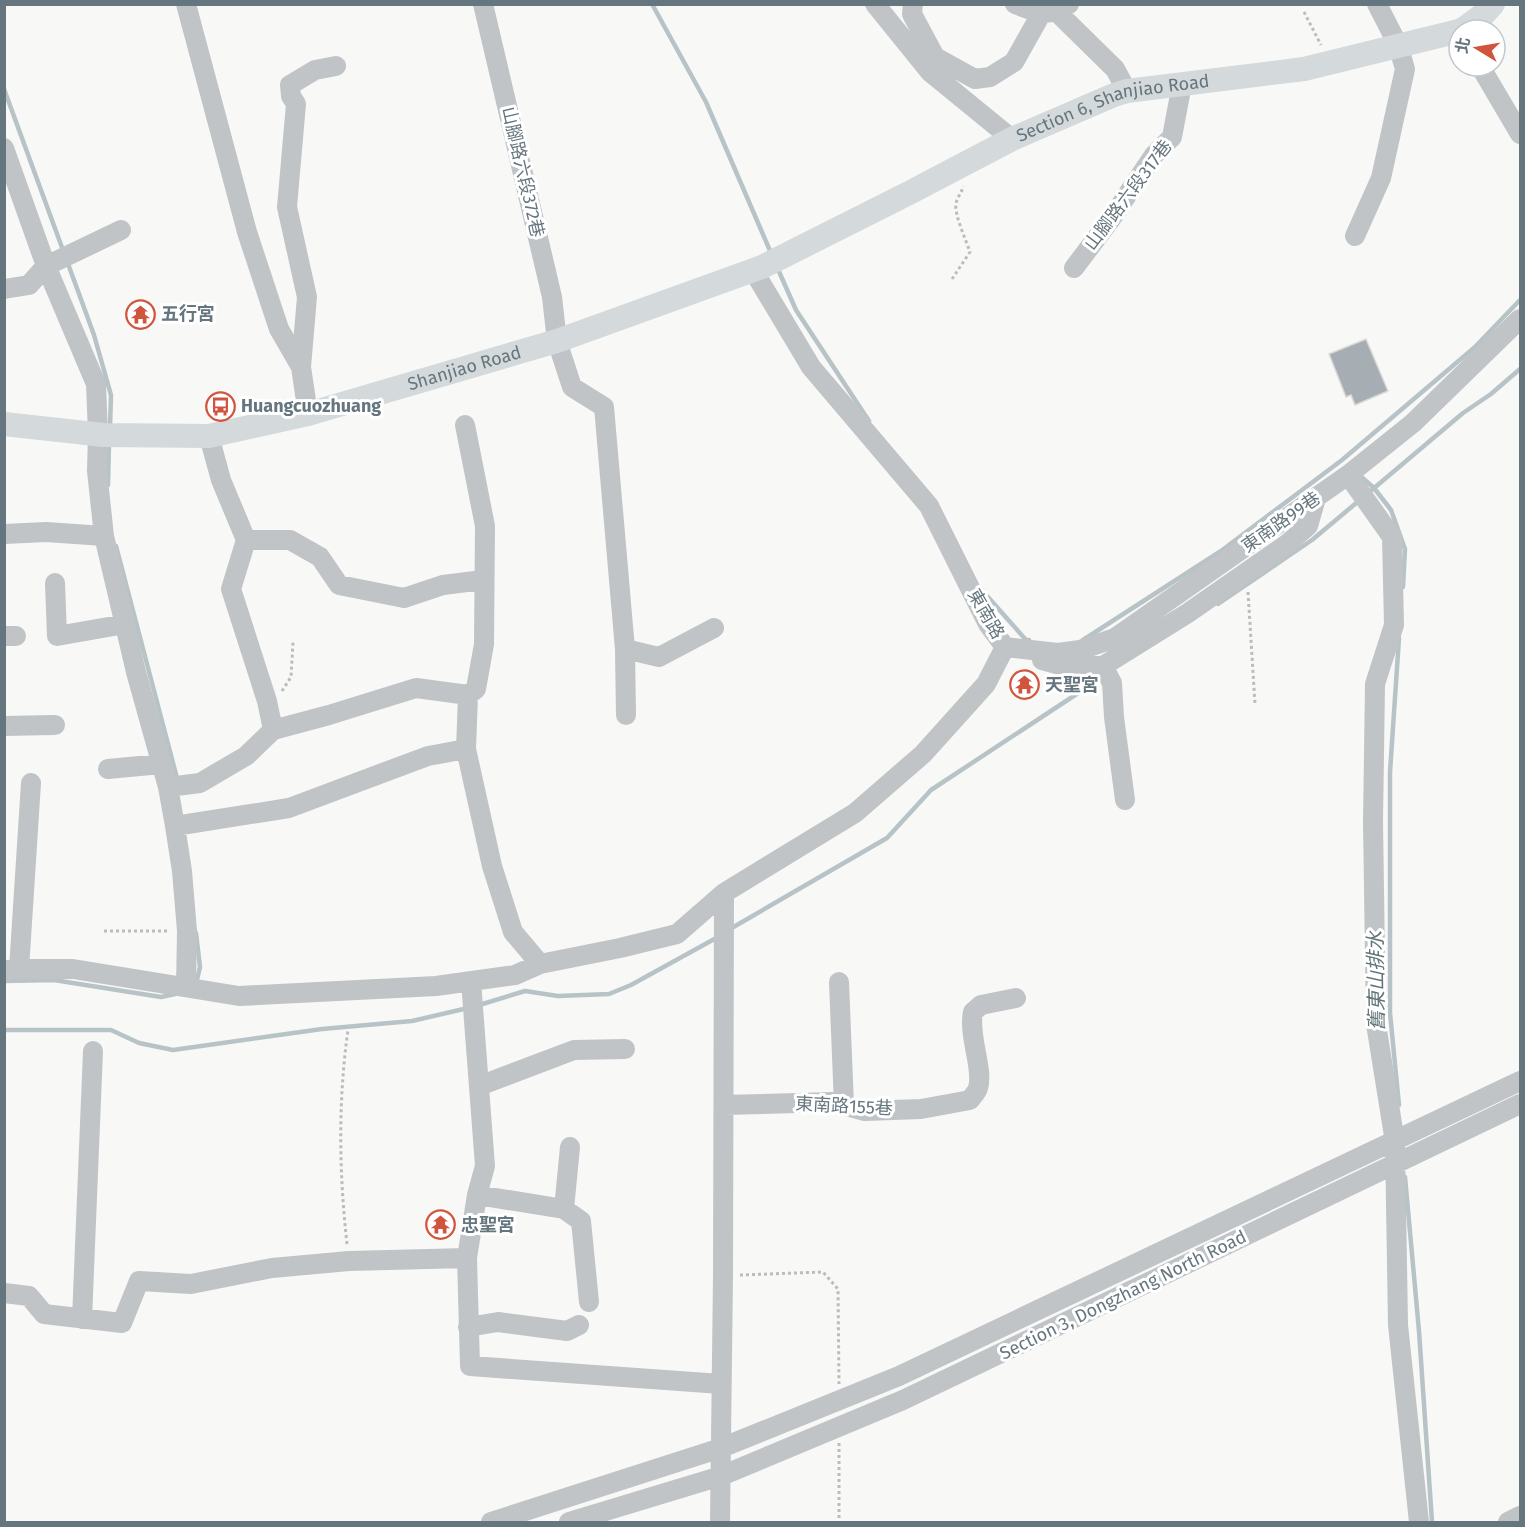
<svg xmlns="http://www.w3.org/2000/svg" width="1525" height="1527" font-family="'Fira Sans','Noto Sans TC',sans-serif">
	<rect width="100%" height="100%" fill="#f8f8f6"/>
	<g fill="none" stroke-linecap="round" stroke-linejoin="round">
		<path stroke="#b7c3c6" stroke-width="4.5" d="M652,4L706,102L771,253
			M4,89L64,253
			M67,261L94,335L111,395L110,428
			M777,267L796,310L869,421
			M1358,474L1374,488L1391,510L1405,549L1403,587
			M108,485L109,443
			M1367,494L1463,413L1491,394L1520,369
			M116,546L178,782
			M980,588L1026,640H1029
			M1218,604L1312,540L1361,499
			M1083,640L1221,551L1342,460L1475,347L1520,300
			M730,929L887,838L931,790L1104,676
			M196,933L200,967L196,984
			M4,981L54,980L161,997L175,994
			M476,1006L525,991L558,996L609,994L631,985L718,937
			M4,1030H111L139,1043L173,1050L322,1029L412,1021L468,1008
			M1399,1105L1390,1013V772L1399,638
			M1405,1177L1419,1331L1432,1522"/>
	</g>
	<path fill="#a6aeb3" stroke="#dadad9" stroke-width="1.5" d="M1366,339L1388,391L1355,405L1351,395L1346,397L1329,354Z"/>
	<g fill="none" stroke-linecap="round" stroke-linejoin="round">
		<path stroke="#babdbf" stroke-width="3" stroke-dasharray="3 3" stroke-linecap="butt" d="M1304,12L1321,45
			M952,279L970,252C966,240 954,214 956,204C957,197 962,193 963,186
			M1248,592L1255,704
			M282,691L291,677L293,642
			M104,931H170
			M347,1244C339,1172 338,1101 348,1030
			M740,1275L823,1272L838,1289L839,1384
			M839,1443V1522"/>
		<path stroke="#c0c4c7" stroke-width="20" d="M186,4L247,232L279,329L301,367L308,414
			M483,4L552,297L557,341L572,387L604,407L625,649L626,715
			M875,4L930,72L1012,139
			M913,4L912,14L935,57L975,79L990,77L1014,62L1041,14
			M1015,4C1038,13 1047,18 1069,4
			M1057,12L1115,69L1127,91
			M1480,66L1520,134
			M4,148L46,266L96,384L98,434L97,471L104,536L136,672L168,787L175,826L182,871L187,931L186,987
			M1355,236L1381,178L1405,69L1398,45L1377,4
			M1074,268L1111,219L1154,155L1172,137L1182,84
			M753,270L811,367L929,506L988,624L1005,647
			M4,289L29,285L46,266L121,230
			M301,367L307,297L287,207L296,104L291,96L290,85L315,70L336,66
			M465,425L485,526L484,644L476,689L468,695L466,749L492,866L513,932L540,964
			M209,436L221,480L246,540L231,589L267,701L273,730
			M1348,475L1392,537L1394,625L1375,684L1373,822L1376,1024L1395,1142L1398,1325L1419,1522
			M4,534L46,532L104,536
			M246,540H290L320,557L339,585L404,598L443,585L483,580
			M55,583L57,636L125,624
			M4,636H16
			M1005,647L1058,653L1080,650L1115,638L1348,475L1413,423L1520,319
			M625,649L659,657L714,628
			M1042,660L1064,666H1103L1112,683L1114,717L1125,800
			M1103,666L1188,613L1287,544L1308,526L1316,498
			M4,726L55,725
			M108,769L161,764
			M168,787L200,783L246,756L273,730L329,715L416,688L468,695
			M175,826L289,808L428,756L466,749
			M19,969L31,783
			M4,970L19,969H73L239,996L436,986L515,975L540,964L620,948L677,934L724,893L855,813L923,754L986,684L1005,647
			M839,982L844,1105
			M479,1086L574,1050L625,1049
			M724,1105L832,1102L865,1111L921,1109L970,1100C972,1097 977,1092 978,1088C984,1070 968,1036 973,1012L981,1005L1016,998
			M477,1195L564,1209L581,1221L589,1302
			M564,1209L570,1147
			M467,1258L477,1195L485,1166L471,981
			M4,1293L29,1296L44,1314L122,1323L139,1281L191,1284L272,1268L349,1261L467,1258L470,1366L721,1384
			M82,1319L93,1051
			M468,1327L498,1322L567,1331L579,1325
			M491,1522L721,1448L899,1376L1520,1081
			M569,1522L721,1476L903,1400L1520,1104
			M720,1522L723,1275L724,893
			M1508,1522L1520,1516"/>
		<g stroke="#d4d9db" stroke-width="24">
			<path d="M1462,30L1484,14L1493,4"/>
			<path id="s1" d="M4,424L104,435L209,436L308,414L557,341L762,267L909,193L1012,139L1114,95L1127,91L1304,69L1459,31"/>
		</g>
	</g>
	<defs>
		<symbol id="temple-ring" viewBox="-11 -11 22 22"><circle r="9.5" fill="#fff" stroke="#d1553e" stroke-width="1.5"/><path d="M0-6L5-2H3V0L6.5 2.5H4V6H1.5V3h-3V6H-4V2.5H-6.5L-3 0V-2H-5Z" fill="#d1553e"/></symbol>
		<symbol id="bus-ring" viewBox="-11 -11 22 22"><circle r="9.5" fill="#fff" stroke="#d1553e" stroke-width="1.5"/><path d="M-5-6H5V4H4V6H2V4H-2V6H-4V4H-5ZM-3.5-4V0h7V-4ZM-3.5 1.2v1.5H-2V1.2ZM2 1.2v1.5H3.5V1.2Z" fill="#d1553e"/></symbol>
	</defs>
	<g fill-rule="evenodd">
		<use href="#temple-ring" x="124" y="298" width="33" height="33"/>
		<use href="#bus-ring" x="204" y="390" width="33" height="33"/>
		<use href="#temple-ring" x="1008" y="668" width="33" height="33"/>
		<use href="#temple-ring" x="424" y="1208" width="33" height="33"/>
	</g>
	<g text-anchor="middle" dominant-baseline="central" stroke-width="6" stroke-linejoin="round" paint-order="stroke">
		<g font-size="18" fill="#66767e" stroke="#fff">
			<text stroke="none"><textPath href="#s1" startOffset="1172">Section 6, Shanjiao Road</textPath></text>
			<text transform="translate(523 172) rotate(77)">山腳路六段372巷</text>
			<text transform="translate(1128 195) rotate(-53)">山腳路六段317巷</text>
			<text stroke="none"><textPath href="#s1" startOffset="470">Shanjiao Road</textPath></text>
			<text transform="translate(1281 522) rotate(-35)">東南路99巷</text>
			<text transform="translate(986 614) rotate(60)">東南路</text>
			<text transform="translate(844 1106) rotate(3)">東南路155巷</text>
			<text transform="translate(1123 1295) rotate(-26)">Section 3, Dongzhang North Road</text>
		</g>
		<g font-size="18" font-weight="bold" fill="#66767e" stroke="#fff" text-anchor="start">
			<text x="161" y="314">五行宮</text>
			<text x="241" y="406">Huangcuozhuang</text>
			<text x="1045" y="685">天聖宮</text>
			<text x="461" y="1225">忠聖宮</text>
		</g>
		<g font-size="20" font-style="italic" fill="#617478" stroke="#fff">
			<text transform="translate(1376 981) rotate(-91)">舊東山排水</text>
		</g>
	</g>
	<rect width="1525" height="1527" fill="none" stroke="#66767e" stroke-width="12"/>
	<g transform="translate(1477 48) rotate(281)"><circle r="28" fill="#ffffff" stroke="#c2c8cb" stroke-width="1.5"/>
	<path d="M0-4.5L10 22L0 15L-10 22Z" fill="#d1553e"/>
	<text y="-9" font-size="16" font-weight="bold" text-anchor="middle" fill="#66767e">北</text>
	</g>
</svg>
